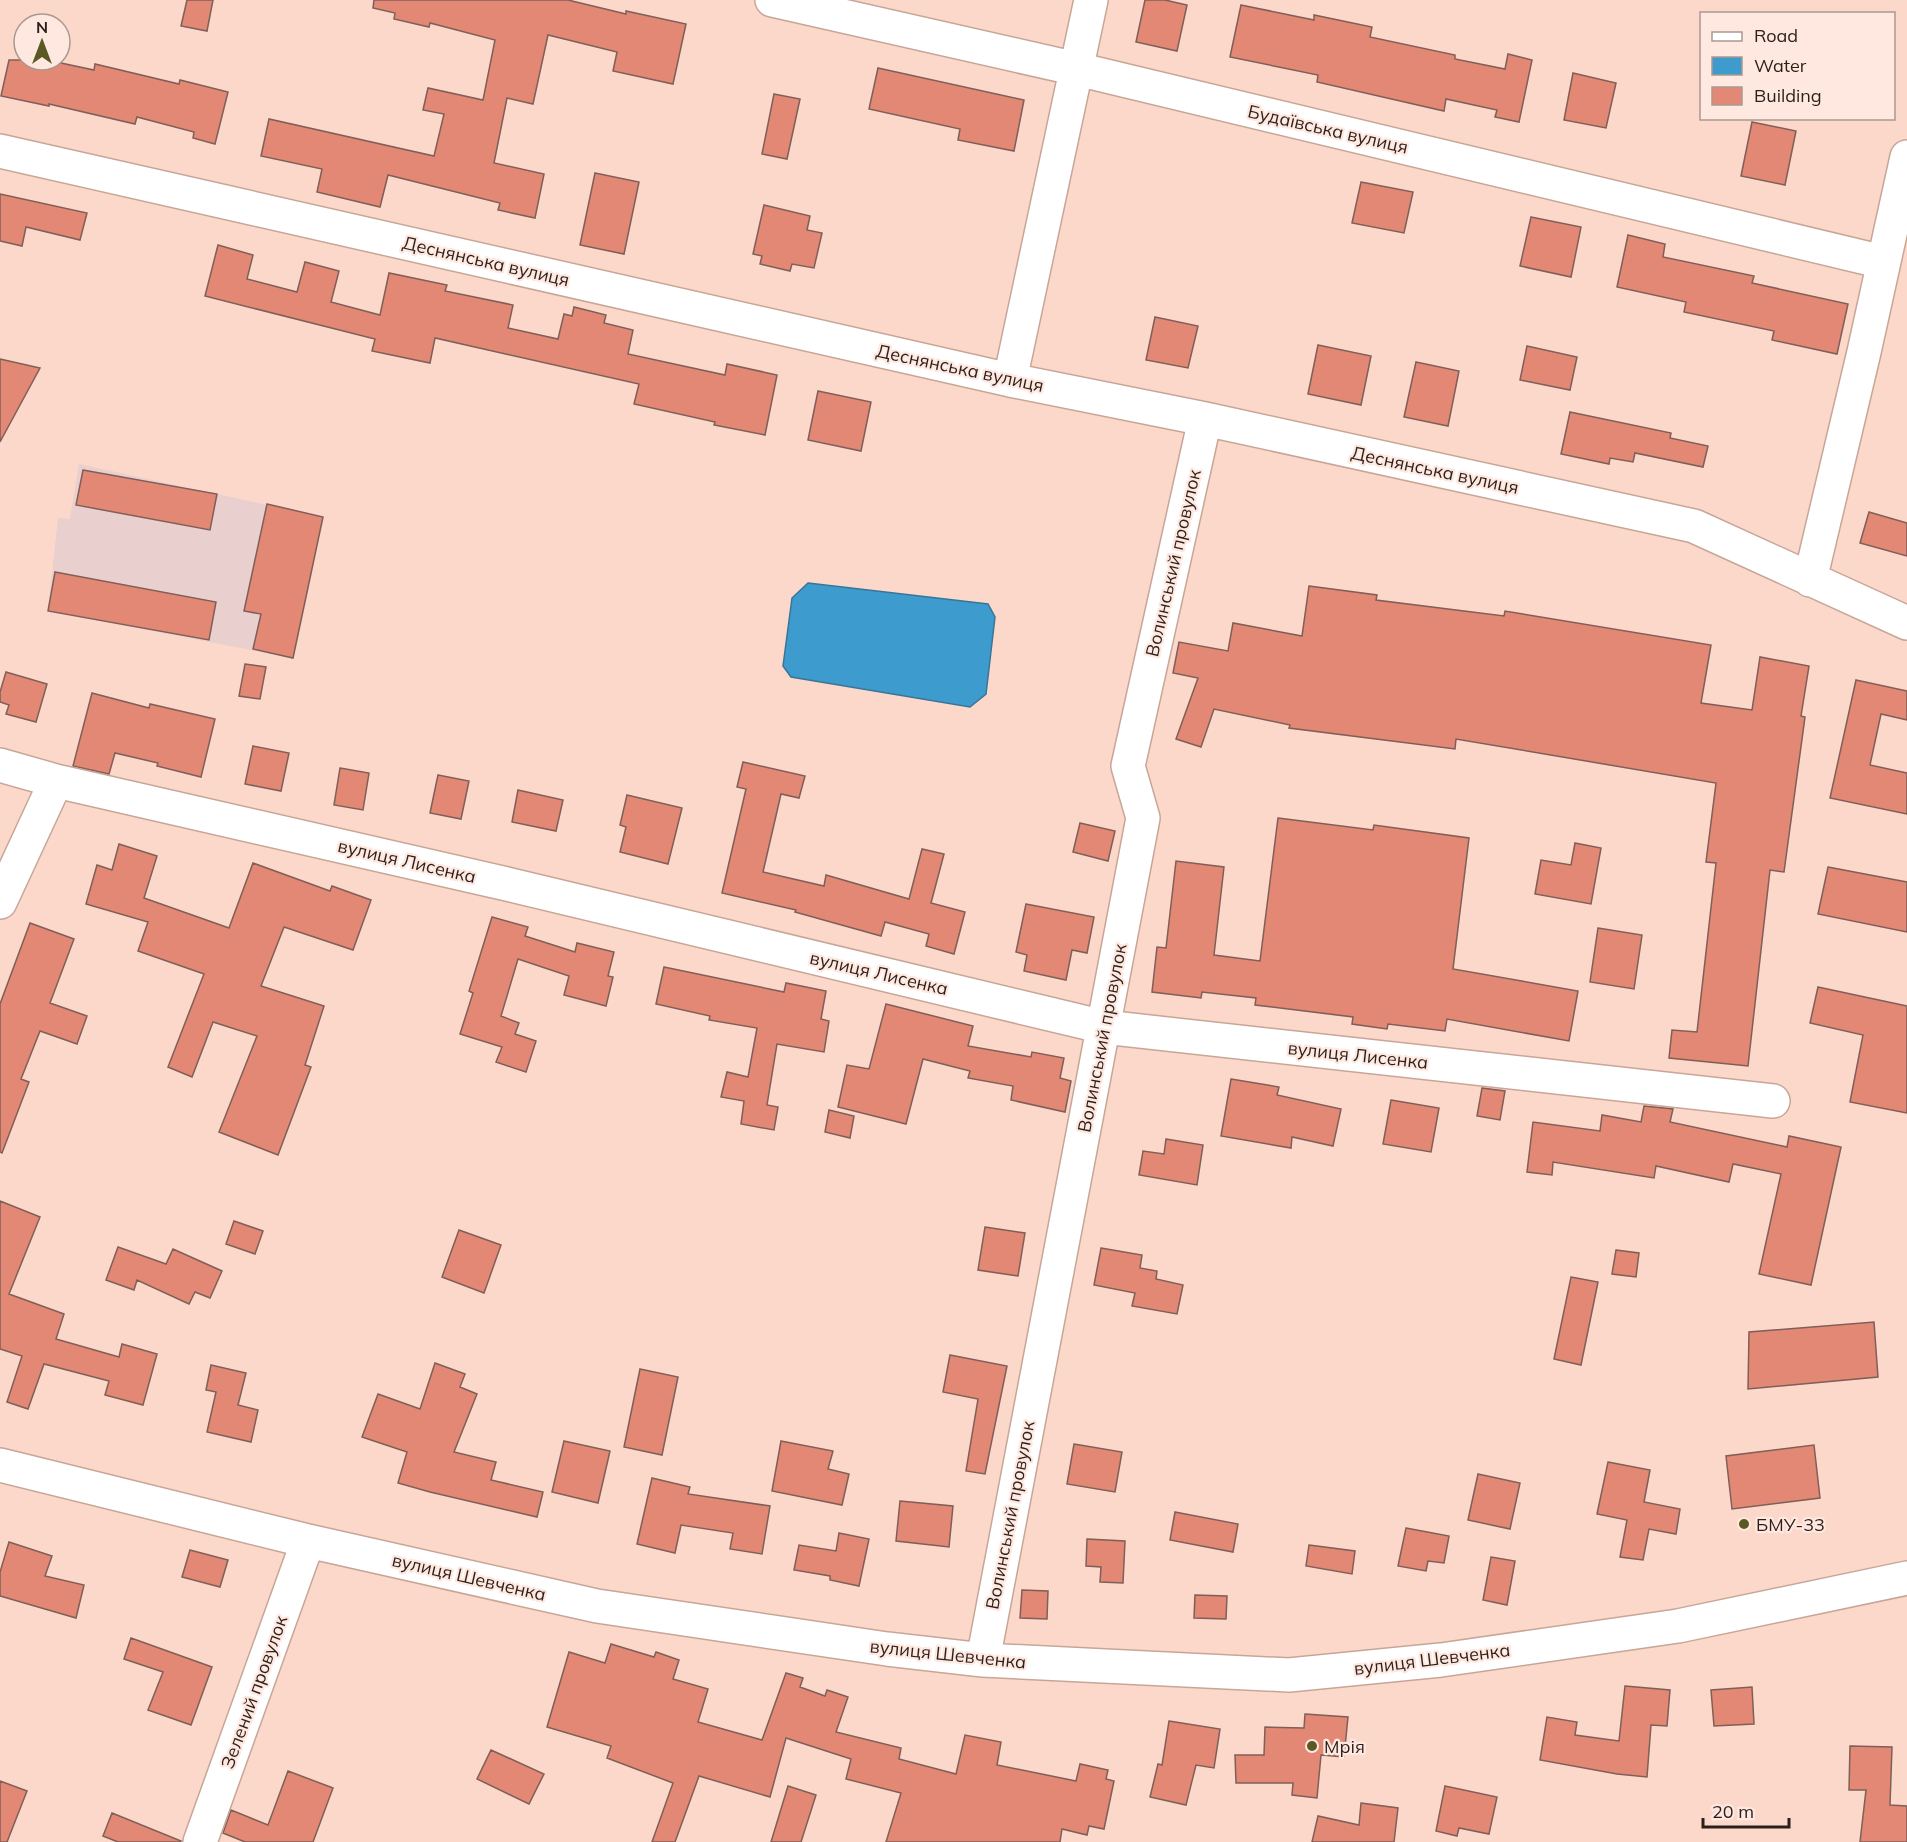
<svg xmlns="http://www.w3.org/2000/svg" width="1907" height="1842" font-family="Mulish,sans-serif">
	<rect width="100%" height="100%" fill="#fbd8ca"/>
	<path fill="#eacfcf" d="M79,464L323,517L293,658L48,611L58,518L70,519Z"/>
	<path fill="#3d9bce" stroke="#387698" stroke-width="1.5" d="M808,583L988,604L995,617L986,694L970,707L791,677L783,666L792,598Z"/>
	<path fill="#e28874" stroke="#7f5f58" stroke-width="1.5" d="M187,0H213L207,31L181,26Z
		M374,0H568L626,14V11L686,24L673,84L613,71L617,52L548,35L533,104L507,98L494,163L544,174L535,218L498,210L500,203L388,175L380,207L317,192L322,169L261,156L269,119L434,156L444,114L423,110L428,88L483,100L495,40L430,23L429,27L394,19L395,13L373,8Z
		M1145,0H1165L1187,5L1177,51L1136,42Z
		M1241,5L1314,20V15L1372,27L1370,37L1455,55V59L1505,69L1508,54L1532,60L1519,122L1495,117L1497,110L1446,99L1444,111L1317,82L1318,75L1230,57Z
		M9,60H47L94,70L95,64L179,84L180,80L228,92L215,144L193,138L194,132L137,117L135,124L49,104V106L1,96Z
		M878,68L1024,100L1014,151L958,140L960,129L869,109Z
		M1573,73L1616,83L1606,128L1564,120Z
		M774,94L800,99L787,159L762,154Z
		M1752,122L1796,131L1785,185L1741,176Z
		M595,173L639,182L624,254L580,245Z
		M1361,182L1413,192L1404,233L1352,223Z
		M0,194L87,213L80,240L26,227L22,246L0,241Z
		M764,205L810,216L807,230L822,233L814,268L792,264L790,271L760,264L762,256L753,254Z
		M1531,217L1581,227L1571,277L1520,266Z
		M1628,235L1665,244L1663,257L1754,276L1752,283L1848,304L1837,354L1772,340L1774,331L1684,312L1686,302L1617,287Z
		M218,245L253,255L247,279L297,292L305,262L339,271L331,302L380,315L389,273L447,285L445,291L513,305L508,328L558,339L564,314L572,316L574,307L606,315L604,323L633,330L628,354L725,375L727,364L777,375L765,435L714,425L715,422L634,404L639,384L435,338L430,363L372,351L375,339L205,296Z
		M1155,317L1198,326L1188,368L1146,360Z
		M1318,345L1371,356L1361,405L1308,394Z
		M1527,346L1577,357L1570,390L1520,380Z
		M0,359L40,368L0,442Z
		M1416,362L1459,371L1448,426L1404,417Z
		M818,391L871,402L861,451L808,440Z
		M1570,412L1671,433L1670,438L1708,446L1703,467L1635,453L1633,462L1610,458L1609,464L1561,454Z
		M83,470L217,494L210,530L76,505Z
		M267,504L323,517L293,658L253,649L261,614L244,611Z
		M1869,512L1907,523V556L1860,543Z
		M55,572L216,602L209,640L48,611Z
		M1309,586L1377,595L1376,600L1504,616L1505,611L1711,645L1701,703L1752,710L1760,657L1809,666L1801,716L1805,717L1784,872L1770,870L1748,1066L1669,1058L1672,1030L1697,1032L1716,863L1706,862L1716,783L1456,739L1455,749L1289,728L1290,725L1214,709L1201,747L1176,739L1198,678L1173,673L1179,642L1228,651L1233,623L1302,636Z
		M245,664L266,667L260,699L239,696Z
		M6,672L47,684L36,722L6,714L9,705L0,702V692Z
		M1856,680L1907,691V720L1881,714L1870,765L1907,773V814L1830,798Z
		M92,693L149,708L150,704L215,719L201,777L157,766L158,763L115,753L109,774L73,766Z
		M253,746L289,753L281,791L245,784Z
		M743,762L805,776L799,798L781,794L763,872L824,886L826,875L909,899L922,849L944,854L931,903L965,912L954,954L926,946L929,934L885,922L881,936L795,912L796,910L722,893L746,789L737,787Z
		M340,768L369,773L363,810L334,805Z
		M438,775L469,781L461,819L430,813Z
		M518,790L563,800L556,831L512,822Z
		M627,795L682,808L668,864L620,852L626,827L620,825Z
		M1278,818L1373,830L1374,825L1469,838L1453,969L1578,991L1569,1041L1447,1019L1445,1031L1388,1024L1387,1029L1352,1024L1353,1017L1255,1005L1256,998L1202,992L1201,998L1152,992L1157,947L1166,948L1176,861L1224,867L1214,955L1260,961Z
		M1080,823L1115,831L1108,861L1073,852Z
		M1575,843L1601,848L1591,904L1535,894L1541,860L1571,865Z
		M119,844L157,856L144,898L229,928L253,863L330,891L332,886L371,900L353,950L284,927L261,986L324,1006L305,1065L311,1067L278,1155L219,1132L257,1036L213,1022L192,1077L168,1067L204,974L138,951L148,922L86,904L97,865L112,870Z
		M1828,867L1907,882V932L1818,914Z
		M1026,904L1094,917L1087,953L1072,950L1066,980L1024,971L1027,955L1016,952Z
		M492,917L528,927L525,936L575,952L577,943L614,952L608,976L613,977L606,1006L564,995L569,976L518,959L501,1016L519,1023L515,1034L536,1041L526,1072L496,1062L502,1047L460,1034L473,993L469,991Z
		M30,923L74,939L50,1003L87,1016L77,1044L40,1031L21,1079L29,1082L2,1153L0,1152V1004Z
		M1598,928L1642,935L1634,989L1590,982Z
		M664,967L784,992L786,983L826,991L821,1019L829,1021L824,1052L777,1044L767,1105L778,1107L774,1130L741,1124L744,1101L721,1097L727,1072L748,1077L757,1028L709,1020L710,1016L656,1004Z
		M1818,987L1907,1006V1113L1850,1102L1863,1035L1810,1023Z
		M886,1004L973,1026L968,1046L1031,1057L1032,1052L1064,1058L1060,1078L1071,1081L1065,1112L1011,1100L1013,1086L968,1078L970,1071L923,1059L906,1124L838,1107L847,1065L869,1069Z
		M1231,1079L1279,1087L1277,1095L1341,1109L1333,1146L1292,1137L1291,1148L1221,1136Z
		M1482,1088L1505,1091L1500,1120L1477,1116Z
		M1391,1100L1439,1108L1431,1152L1383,1144Z
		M1644,1106L1673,1109L1670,1122L1787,1147L1789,1136L1841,1147L1811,1285L1759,1274L1781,1174L1733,1164L1729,1182L1656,1166L1654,1178L1553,1162L1552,1175L1527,1172L1533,1122L1600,1131L1602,1115L1641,1122Z
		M829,1110L854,1116L850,1138L825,1132Z
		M1166,1139L1203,1145L1197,1185L1139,1175L1143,1151L1164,1154Z
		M0,1201L40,1217L9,1294L64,1314L56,1339L119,1357L122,1344L157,1354L143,1405L105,1395L109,1381L44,1364L28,1409L7,1402L22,1356L0,1349Z
		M234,1221L263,1231L255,1254L226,1244Z
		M985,1227L1025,1233L1018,1276L978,1270Z
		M459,1230L501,1245L484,1293L442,1277Z
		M118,1247L166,1264L173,1249L222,1271L210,1298L195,1292L189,1304L137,1280L134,1290L106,1280Z
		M1101,1248L1142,1255L1140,1268L1157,1271L1156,1279L1183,1285L1177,1314L1132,1306L1135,1293L1094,1285Z
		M1616,1250L1639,1253L1636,1277L1612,1274Z
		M1571,1277L1598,1282L1581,1365L1554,1359Z
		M1874,1322L1878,1377L1748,1389L1749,1332Z
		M950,1355L1007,1366L985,1474L966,1471L978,1399L943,1392Z
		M435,1363L465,1374L460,1387L477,1394L454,1452L496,1462L491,1480L543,1492L537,1517L430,1492L398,1483L407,1452L362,1437L378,1394L420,1409Z
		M211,1365L246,1373L238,1405L258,1410L251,1442L207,1432L216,1392L206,1390Z
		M640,1369L678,1377L662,1455L624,1447Z
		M564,1441L610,1451L598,1503L552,1492Z
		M781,1441L833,1451L828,1469L849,1474L842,1505L772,1491Z
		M1074,1444L1122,1452L1115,1492L1067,1484Z
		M1814,1445L1820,1498L1732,1509L1726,1456Z
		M1608,1462L1650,1470L1644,1502L1680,1509L1676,1534L1649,1529L1643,1560L1620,1557L1627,1520L1597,1514Z
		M1478,1474L1520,1483L1510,1529L1468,1520Z
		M652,1478L690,1487L688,1494L770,1506L762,1554L730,1549L733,1533L681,1525L675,1553L637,1544Z
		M900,1501L953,1506L949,1547L896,1541Z
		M1175,1512L1238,1524L1233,1552L1170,1540Z
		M1406,1528L1449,1536L1444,1563L1428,1561L1426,1571L1398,1566Z
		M839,1533L869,1539L859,1586L830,1580V1576L794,1570L799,1545L836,1551Z
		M1087,1539L1125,1541L1123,1583L1100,1582L1101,1567L1086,1566Z
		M9,1542L52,1556L45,1576L84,1585L76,1618L0,1596V1572Z
		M1309,1545L1355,1551L1352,1574L1306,1566Z
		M190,1550L228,1560L220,1587L182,1577Z
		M1491,1557L1515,1561L1507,1605L1483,1600Z
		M1022,1590L1048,1591L1047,1619L1020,1618Z
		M1195,1595L1227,1596L1226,1619L1194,1618Z
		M131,1638L212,1667L191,1725L148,1710L163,1672L124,1659Z
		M611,1644L654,1657L656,1652L679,1660L673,1679L708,1689L698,1722L762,1740L786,1673L803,1678L800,1687L825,1696L827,1690L848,1697L836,1732L901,1748L899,1759L956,1774L965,1735L1001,1742L997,1765L1076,1781L1080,1764L1108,1770L1106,1779L1114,1781L1104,1829L1089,1826L1087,1835L1062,1829L1060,1842H886L901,1793L846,1779L851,1759L786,1738L770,1797L699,1776L675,1842H652L673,1783L607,1758L611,1746L547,1727L569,1652L605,1663Z
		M1625,1686L1670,1690L1667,1726L1651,1725L1647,1777L1617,1774L1540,1760L1547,1717L1577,1722L1575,1735L1619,1741Z
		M1752,1687L1754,1724L1714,1726L1711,1690Z
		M1305,1714L1348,1717L1344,1757L1321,1755L1317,1798L1292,1795L1293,1783H1236L1235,1755H1264L1265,1727L1304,1728Z
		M1169,1721L1220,1729L1214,1768L1196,1765L1186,1805L1150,1797L1158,1764L1162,1765Z
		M1850,1746L1892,1747L1890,1805L1907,1806V1842H1860L1866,1790H1849Z
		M491,1750L544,1774L529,1804L477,1779Z
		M288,1771L333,1788L313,1842H245L223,1833L231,1810L268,1825Z
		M0,1781L27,1791L7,1842H0Z
		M788,1786L816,1795L801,1842H771Z
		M1445,1786L1497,1797L1489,1834L1459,1828L1457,1836L1436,1831Z
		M1361,1803L1398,1808L1394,1842H1312L1318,1816L1359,1825Z
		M112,1813L181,1841L180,1842H118L103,1836Z"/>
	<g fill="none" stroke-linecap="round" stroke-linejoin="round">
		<defs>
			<path id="minor" d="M772,0L1077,69L1883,262
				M0,151L1010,380L1205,419L1694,526L1907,623
				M1010,380L1091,0
				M1810,580L1864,352L1907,157
				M0,765L56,781L511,885L1104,1027L1773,1101
				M0,902L56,781
				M0,1465L308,1541L597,1606L887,1649L983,1660L1289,1675L1441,1660L1678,1626L1907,1578
				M983,1660L1143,818L1128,766L1205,419
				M200,1842L308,1541"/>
		</defs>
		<use href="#minor" stroke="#c7a698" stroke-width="36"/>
		<use href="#minor" stroke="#fff" stroke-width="33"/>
	</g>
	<g fill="#5c5824" stroke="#fee8e0" stroke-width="2">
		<circle cx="1744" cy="1524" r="6"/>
		<circle cx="1312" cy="1746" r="6"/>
	</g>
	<g text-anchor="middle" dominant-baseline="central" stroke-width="4.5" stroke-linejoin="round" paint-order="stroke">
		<g font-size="18" fill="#2c1f1a" stroke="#fee8e0">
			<text transform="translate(1328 129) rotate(13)">Будаївська вулиця</text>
			<text transform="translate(486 261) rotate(13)">Деснянська вулиця</text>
			<text transform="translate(960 368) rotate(12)">Деснянська вулиця</text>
			<text transform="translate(1435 470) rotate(12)">Деснянська вулиця</text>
			<text transform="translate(1173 563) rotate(-77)">Волинський провулок</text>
			<text transform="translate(407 861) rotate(13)">вулиця Лисенка</text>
			<text transform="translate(879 973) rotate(13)">вулиця Лисенка</text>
			<text transform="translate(1102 1038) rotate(-79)">Волинський провулок</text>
			<text transform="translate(1358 1055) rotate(6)">вулиця Лисенка</text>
			<text transform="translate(1010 1515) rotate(-79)">Волинський провулок</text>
			<text transform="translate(469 1577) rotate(13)">вулиця Шевченка</text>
			<text transform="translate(948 1654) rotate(6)">вулиця Шевченка</text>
			<text transform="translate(1432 1659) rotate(-7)">вулиця Шевченка</text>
			<text transform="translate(254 1692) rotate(-70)">Зелений провулок</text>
		</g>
		<g font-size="18" fill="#2c1f1a" stroke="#fee8e0" text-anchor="start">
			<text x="1756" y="1524">БМУ-33</text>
			<text x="1324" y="1746">Мрія</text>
		</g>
	</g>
	<rect x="1700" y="12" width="195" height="108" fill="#fee8e0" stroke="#aa9891" stroke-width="1.5"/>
	<rect x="1712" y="32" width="30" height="9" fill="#ffffff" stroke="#aa9891" stroke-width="1.5"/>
	<text x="1754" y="42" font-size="18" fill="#2c1f1a">Road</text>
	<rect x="1712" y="57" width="30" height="18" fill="#3d9bce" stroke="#aa9891" stroke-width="1.5"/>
	<text x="1754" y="72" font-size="18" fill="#2c1f1a">Water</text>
	<rect x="1712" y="87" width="30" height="18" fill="#e28874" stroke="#aa9891" stroke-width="1.5"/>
	<text x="1754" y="102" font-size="18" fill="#2c1f1a">Building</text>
	<g transform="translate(42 42)"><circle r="28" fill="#fee8e0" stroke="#aa9891" stroke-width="1.5"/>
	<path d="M0-4.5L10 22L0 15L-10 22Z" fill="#5c5824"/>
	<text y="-9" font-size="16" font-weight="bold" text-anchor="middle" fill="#2c1f1a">N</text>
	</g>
	<path d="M1703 1818v9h86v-9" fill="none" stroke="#2c1f1a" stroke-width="3"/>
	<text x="1712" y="1818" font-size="18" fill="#2c1f1a" stroke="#fee8e0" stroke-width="4.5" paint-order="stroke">20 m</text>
</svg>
